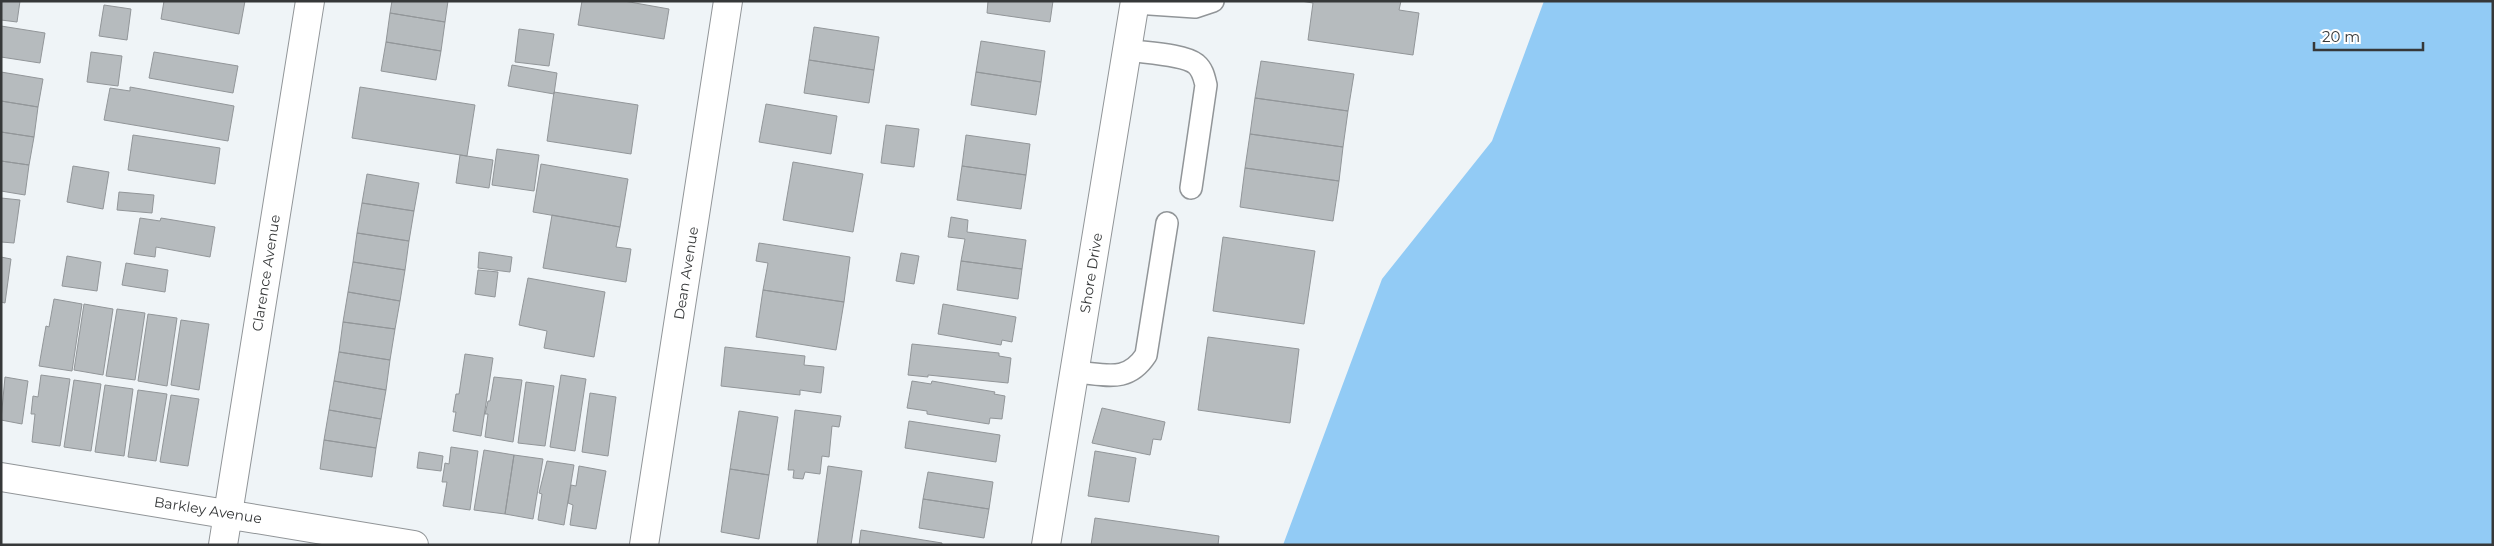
<svg xmlns="http://www.w3.org/2000/svg" width="2494" height="546" font-family="Montserrat,sans-serif">
	<rect width="100%" height="100%" fill="#eff4f7"/>
	<path fill="#92cbf5" d="M1544,1H2493V545H1283L1382,279L1492,141Z"/>
	<path fill="#b6bbbe" stroke="#929699" d="M1,1H20L17,22L1,20Z
		M164,1H245L239,34L161,19Z
		M392,1H448L445,22L390,13Z
		M582,1H624L669,9L664,39L578,25Z
		M988,1H1053L1050,22L987,13Z
		M1301,1H1401L1399,10L1419,13L1413,55L1308,40L1313,3Z
		M104,5L131,9L127,40L99,36Z
		M390,13L445,22L441,51L386,42Z
		M1,26L45,33L40,63L1,57Z
		M814,27L879,37L874,70L809,60Z
		M519,29L554,34L549,66L515,62Z
		M981,41L1045,51L1041,82L976,72Z
		M386,42L441,51L436,80L381,71Z
		M91,52L122,56L118,86L87,82Z
		M154,52L238,66L233,93L149,78Z
		M809,60L874,70L869,103L804,93Z
		M1261,61L1354,74L1348,111L1255,98Z
		M512,65L557,73L554,94L508,86Z
		M1,72L43,79L38,107L1,101Z
		M976,72L1041,82L1036,115L971,105Z
		M130,87L234,106L228,141L104,120L110,88L130,91Z
		M360,87L475,105L467,156L352,138Z
		M554,92L638,105L631,154L547,141Z
		M1255,98L1348,111L1343,147L1250,134Z
		M1,101L38,107L34,137L1,132Z
		M766,104L837,116L831,154L759,142Z
		M886,125L919,129L914,167L881,163Z
		M1,132L34,137L29,165L1,161Z
		M1250,134L1343,147L1339,181L1245,168Z
		M133,135L220,148L215,184L128,170Z
		M966,135L1030,144L1026,175L962,166Z
		M497,149L539,155L534,191L492,185Z
		M460,155L493,160L489,188L456,183Z
		M1,161L29,165L25,195L1,191Z
		M793,162L863,174L853,232L783,220Z
		M541,164L628,179L620,227L533,212Z
		M73,166L109,172L103,209L67,202Z
		M962,166L1026,175L1021,209L957,200Z
		M1245,168L1339,181L1333,221L1240,207Z
		M367,174L419,183L414,211L362,203Z
		M119,192L154,195L152,213L117,210Z
		M1,198L20,200L14,243L1,242Z
		M362,203L414,211L409,241L357,233Z
		M552,215L620,227L616,247L631,249L626,282L543,268Z
		M951,217L968,220L967,232L1026,240L1022,269L961,261L965,239L948,237Z
		M140,218L160,221L161,218L215,227L210,257L156,247L155,257L134,254Z
		M357,233L409,241L405,270L353,262Z
		M1223,237L1315,251L1304,324L1213,311Z
		M759,243L850,257L844,302L763,290L768,263L756,261Z
		M479,252L512,257L510,272L478,268Z
		M901,253L919,256L914,284L896,281Z
		M67,256L101,262L97,291L62,286Z
		M1,257L11,259L5,303L1,302Z
		M961,261L1022,269L1018,299L957,290Z
		M353,262L405,270L400,301L348,292Z
		M126,263L168,270L165,292L122,285Z
		M478,270L498,272L495,297L475,294Z
		M528,278L605,292L594,357L544,348L547,331L519,325Z
		M763,290L844,302L836,350L756,337Z
		M348,292L400,301L395,329L343,322Z
		M54,299L82,304L72,371L39,366L46,326L49,327Z
		M84,304L113,309L103,375L74,370Z
		M943,304L1016,317L1012,342L1002,340L1001,345L938,334Z
		M117,309L145,313L135,380L106,376Z
		M148,314L177,318L167,386L138,381Z
		M181,320L209,324L199,390L171,385Z
		M343,322L395,329L390,360L339,352Z
		M1208,337L1299,349L1290,423L1198,410Z
		M912,344L999,353V356L1011,358L1008,383L928,375V377L908,375Z
		M725,347L805,356L804,365L824,367L821,393L800,390V395L721,386Z
		M339,352L390,360L386,390L334,381Z
		M465,354L493,358L481,436L453,431L456,412H453L456,394H459Z
		M41,375L70,379L60,446L32,442L35,414H31L33,396L38,397Z
		M561,375L586,379L575,451L550,447Z
		M5,377L28,381L22,424L1,420Z
		M494,377L522,380L513,442L485,437L488,414H485L488,401H490Z
		M74,380L101,384L91,451L64,447Z
		M334,381L386,390L381,419L329,410Z
		M912,381L931,384L932,381L995,392L994,394L1005,396L1002,419L990,418L989,424L927,414V411L907,408Z
		M526,382L554,386L545,446L518,443Z
		M105,385L133,389L124,456L95,452Z
		M138,390L167,394L156,461L128,457Z
		M590,393L616,397L608,456L582,452Z
		M171,395L199,399L188,466L160,462Z
		M1102,408L1165,422L1161,440L1153,439L1150,455L1092,443Z
		M329,410L381,419L376,448L324,440Z
		M795,410L841,416L839,427L832,426L829,457L822,456L820,474L805,472L803,479L793,478L794,470H788Z
		M739,411L778,417L769,475L730,469Z
		M909,421L1000,435L996,462L905,448Z
		M324,440L376,448L372,477L320,469Z
		M451,447L478,451L470,510L443,506L447,482H442L445,463L449,464Z
		M484,450L514,455L505,514L474,510Z
		M1095,451L1136,458L1129,502L1088,496Z
		M419,452L443,456L441,471L417,468Z
		M514,455L543,459L533,519L505,514Z
		M547,461L574,465L564,525L538,520L542,494L539,493Z
		M579,466L606,471L596,529L570,525L573,505L568,503L571,485L576,486Z
		M828,466L862,471L851,545H817Z
		M730,469L769,475L759,539L721,532Z
		M928,472L993,482L989,509L923,499Z
		M923,499L989,509L984,538L919,528Z
		M1095,518L1219,536L1218,545H1091Z
		M861,530L942,543V545H859Z"/>
	<g fill="none" stroke-linecap="round" stroke-linejoin="round">
		<defs>
			<path id="service" d="M1135,3L1195,7L1213,1
				M1127,50C1145,53 1183,54 1196,64C1203,70 1204,77 1206,85L1191,188
				M1074,372C1105,374 1127,384 1146,355L1167,223"/>
			<path id="minor" d="M1,477L414,545
				M223,545L310,1
				M644,545L728,1
				M1046,545L1135,1"/>
		</defs>
		<use href="#service" stroke="#919598" stroke-width="24"/>
		<use href="#minor" stroke="#919598" stroke-width="30"/>
		<use href="#service" stroke="#fff" stroke-width="21"/>
		<use href="#minor" stroke="#fff" stroke-width="28"/>
	</g>
	<g text-anchor="middle" dominant-baseline="central" stroke-width="4" stroke-linejoin="round" paint-order="stroke">
		<g font-size="14" fill="#363839" stroke="#fff">
			<text transform="translate(266 273) rotate(-81)">Clarence Avenue</text>
			<text transform="translate(686 273) rotate(-81)">Dean Avenue</text>
			<text transform="translate(1091 273) rotate(-81)">Shore Drive</text>
			<text transform="translate(208 510) rotate(9)">Barkley Avenue</text>
		</g>
	</g>
	<rect width="2494" height="546" fill="none" stroke="#363839" stroke-width="5"/>
	<path d="M2314 42v8h109v-8" fill="none" stroke="#363839" stroke-width="2.5"/>
	<text x="2322" y="42" font-size="15" fill="#363839" stroke="#ffffff" stroke-width="4" paint-order="stroke">20 m</text>
</svg>
